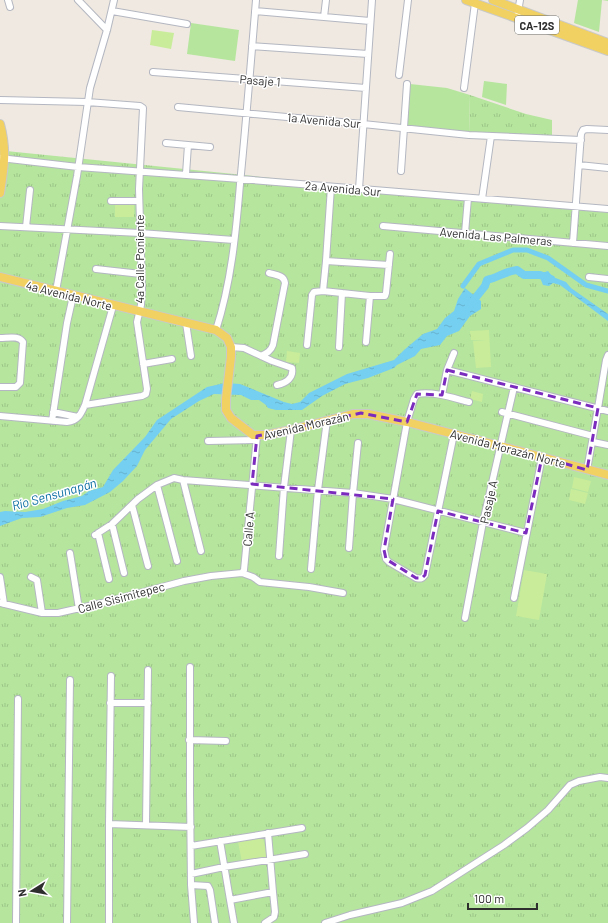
<svg xmlns="http://www.w3.org/2000/svg" width="608" height="923" font-family="Barlow,sans-serif">
	<defs>
		<pattern id="park-tufts" width="24" height="20" patternUnits="userSpaceOnUse"><rect width="24" height="20" fill="#b6e59e"/><path d="M3 7l-1-3M5 7V3M7 7l1-3M15 17l-1-3M17 17v-4M19 17l1-3" fill="none" stroke="#9dc588"/></pattern>
		<pattern id="water-ripples" width="26" height="14" patternUnits="userSpaceOnUse"><rect width="26" height="14" fill="#75cff0"/><path d="M2 4q2-2 4 0t4 0M15 11q2-2 4 0t4 0" fill="none" stroke="#66b2ce"/></pattern>
	</defs>
	<rect width="100%" height="100%" fill="#efe9e1"/>
	<path fill="#b6e59e" d="M578,0H608V1L602,0L599,32L574,23Z
		M191,23L239,30L235,61L187,54Z
		M484,81L507,84L506,105L482,97Z
		M410,84L447,88L470,95L469,133L407,126Z"/>
	<path fill="url(#park-tufts)" d="M470,95L526,114L552,120V138L469,135Z
		M0,133L6,151L608,212V923H0Z"/>
	<path fill="#c9ec9a" d="M152,30L174,33L171,49L150,45Z
		M115,205H134V217H115Z
		M489,330L491,367L476,368L473,341L486,340H471L470,331Z
		M287,351L300,353L299,363L286,362Z
		M472,391L483,394L482,402L470,399Z
		M574,477L591,481L588,492L572,488Z
		M571,489L588,493L585,504L569,500Z
		M524,570L547,574L539,620L516,616Z
		M263,838L267,857L242,862L238,842Z"/>
	<path fill="url(#water-ripples)" d="M548,271L553,277L566,282L571,288L608,314V321L560,285L553,283L549,286L543,285L541,280L542,273Z
		M465,288L481,301V309L470,316L459,331L447,336L440,345L421,349L415,356L397,365L394,368L368,378L345,384L322,396L302,410H276L268,408L266,405L259,400H251L241,395L214,394L199,401L171,419L145,450L137,466L123,481L110,492L85,505L67,508L40,517L22,518L0,526V512L5,511L25,512L43,509L63,501L82,496L89,491L103,487L113,470L145,437L157,420L207,387L225,383L240,384L284,402L292,404L300,402L309,393L347,374L394,360L404,350L423,334L437,329L445,318L454,311L458,299Z"/>
	<g fill="none" stroke-linecap="round" stroke-linejoin="round">
		<path stroke="#75cff0" stroke-width="5" d="M463,286L479,264L513,250H527L548,258L586,285L608,291"/>
		<path stroke="#75cff0" stroke-width="8" d="M469,306L485,286L487,280C498,278 505,271 517,270L524,275H540L551,279"/>
		<defs>
			<path id="minor" d="M8,0L10,7
				M78,0L107,30
				M112,11L187,24
				M255,11L370,21
				M324,17L326,0
				M517,18L520,0
				M252,46L368,54
				M153,72L366,88
				M399,75L408,0
				M464,88L475,3
				M0,100L87,102L140,106L143,108L139,189L142,289L141,305L137,322L147,389L146,394L142,396L85,405
				M178,107L363,124L469,135L581,140
				M166,143L210,147
				M0,158L78,167L227,178L608,209
				M579,165L608,168
				M401,171L407,84
				M186,174L188,145
				M359,189L372,0
				M482,199L491,136
				M111,201H139
				M0,226L140,233L234,240
				M383,226L608,246
				M26,227L30,190
				M465,233L468,198
				M573,243L581,134L583,130L587,129L608,130
				M326,261L389,265
				M96,269L141,274
				M589,277L608,279
				M56,291L77,176L90,88L107,30L114,0
				M323,291L326,261L331,187
				M186,323L191,356
				M216,330C231,284 236,233 240,184C246,123 251,61 256,0
				M0,338C8,338 19,335 23,342L20,383L16,387H0
				M366,342L370,296
				M307,345L312,295L314,292L323,291L370,296H385L386,293L390,254
				M231,347L244,348L272,361L292,368C294,378 286,383 277,385
				M339,347L342,293
				M261,356C267,353 271,351 273,345L285,283C284,275 276,275 269,273
				M143,364L172,359
				M447,370L608,411
				M442,395L447,370L454,353
				M53,412L78,417
				M502,412L593,436
				M0,416L67,422C78,421 81,414 85,405L113,306
				M52,421L67,323L73,296
				M454,434L425,575C422,579 421,579 416,578L389,562L386,559L384,550L407,422L414,399L417,394C434,391 453,398 469,402
				M208,441L256,440
				M593,442L608,445
				M587,470L598,408L606,360L608,355
				M183,480L201,551
				M157,485L177,561
				M132,505L148,566
				M112,524L124,573
				M98,533L109,579
				M95,535L112,524L138,499L157,485L174,478L183,480L353,493L393,499L526,533
				M349,548L353,493L358,443
				M70,553L79,609
				M279,556L284,487L291,430
				M311,569L318,490L327,420
				M242,573L244,570L257,436
				M0,577L4,604
				M31,577L37,580L42,613
				M514,598L542,457
				M0,603L42,613H58L102,603L184,581L211,576L242,573L253,577L260,582L309,587L343,593
				M465,618L483,522L514,387
				M190,667V793L191,885L194,923
				M110,703H148
				M189,740L226,741
				M109,824L191,827
				M146,825L148,670
				M268,833L273,892
				M220,841L230,900
				M191,846L302,828
				M191,874L224,867L305,854
				M191,885L208,886L210,890L215,923
				M16,923L18,699
				M67,923L70,680
				M109,923V824L111,676
				M234,923L230,900L273,892L275,912L274,917L265,923
				M325,923L350,915L402,903L432,891L504,845L527,828L548,810L570,785L579,781L600,777L608,778"/>
			<path id="major" d="M466,0L608,51
				M493,0L608,43
				M0,124C7,150 4,167 0,193
				M0,277L216,330L227,338L231,347V357L226,399V410L231,418L253,435H267L291,430L353,414H368L407,422L500,446L608,475"/>
		</defs>
		<use href="#minor" stroke="#b4b7c1" stroke-width="8"/>
		<use href="#major" stroke="#c9c9c9" stroke-width="10"/>
		<use href="#minor" stroke="#fff" stroke-width="6"/>
		<use href="#major" stroke="#f2d163" stroke-width="8"/>
	</g>
	<path fill="none" stroke="#7b2cbf" stroke-width="3" stroke-dasharray="8 5" stroke-linejoin="round" d="M447,370L598,408L587,470L542,457L526,533L438,511L425,575L422,578H416L386,559L384,550L393,499L252,484L257,436L361,413L407,422L417,394L442,395Z"/>
	<g text-anchor="middle" dominant-baseline="central" stroke-width="3" stroke-linejoin="round" paint-order="stroke">
		<rect fill="#fff" stroke="#6d6d6d" stroke-width="1" x="515" y="16" width="44" height="18" rx="3"/>
		<g font-size="11" font-weight="bold" fill="#2e2e2e">
			<text x="537" y="25">CA-12S</text>
		</g>
		<g font-size="12" fill="#2e2e2e" stroke="#fff">
			<text transform="translate(260 80) rotate(4)">Pasaje 1</text>
			<text transform="translate(324 120) rotate(5)">1a Avenida Sur</text>
			<text transform="translate(343 188) rotate(5)">2a Avenida Sur</text>
			<text transform="translate(496 236) rotate(5)">Avenida Las Palmeras</text>
			<text transform="translate(139 259) rotate(-90)">4a Calle Poniente</text>
			<text transform="translate(69 295) rotate(14)">4a Avenida Norte</text>
			<text transform="translate(306 425) rotate(-13)">Avenida Morazán</text>
			<text transform="translate(508 448) rotate(15)">Avenida Morazán Norte</text>
			<text transform="translate(488 502) rotate(-78)">Pasaje A</text>
			<text transform="translate(248 529) rotate(-85)">Calle A</text>
			<text transform="translate(121 597) rotate(-15)">Calle Sisimitepec</text>
		</g>
		<g font-size="13" font-style="italic" fill="#0d6fa3" stroke="#fff">
			<text transform="translate(54 494) rotate(-16)">Río Sensunapán</text>
		</g>
	</g>
	<g transform="translate(32 891) rotate(259)" stroke="#ffffff" stroke-width="3" paint-order="stroke">
	<path d="M0-3L7 15L0 10L-7 15Z" fill="#2e2e2e"/>
	<text y="-6" font-size="11" font-weight="bold" text-anchor="middle" fill="#2e2e2e">N</text>
	</g>
	<path d="M468 903v6h69v-6" fill="none" stroke="#2e2e2e" stroke-width="2"/>
	<text x="474" y="903" font-size="12" fill="#2e2e2e" stroke="#ffffff" stroke-width="3" paint-order="stroke">100 m</text>
</svg>
